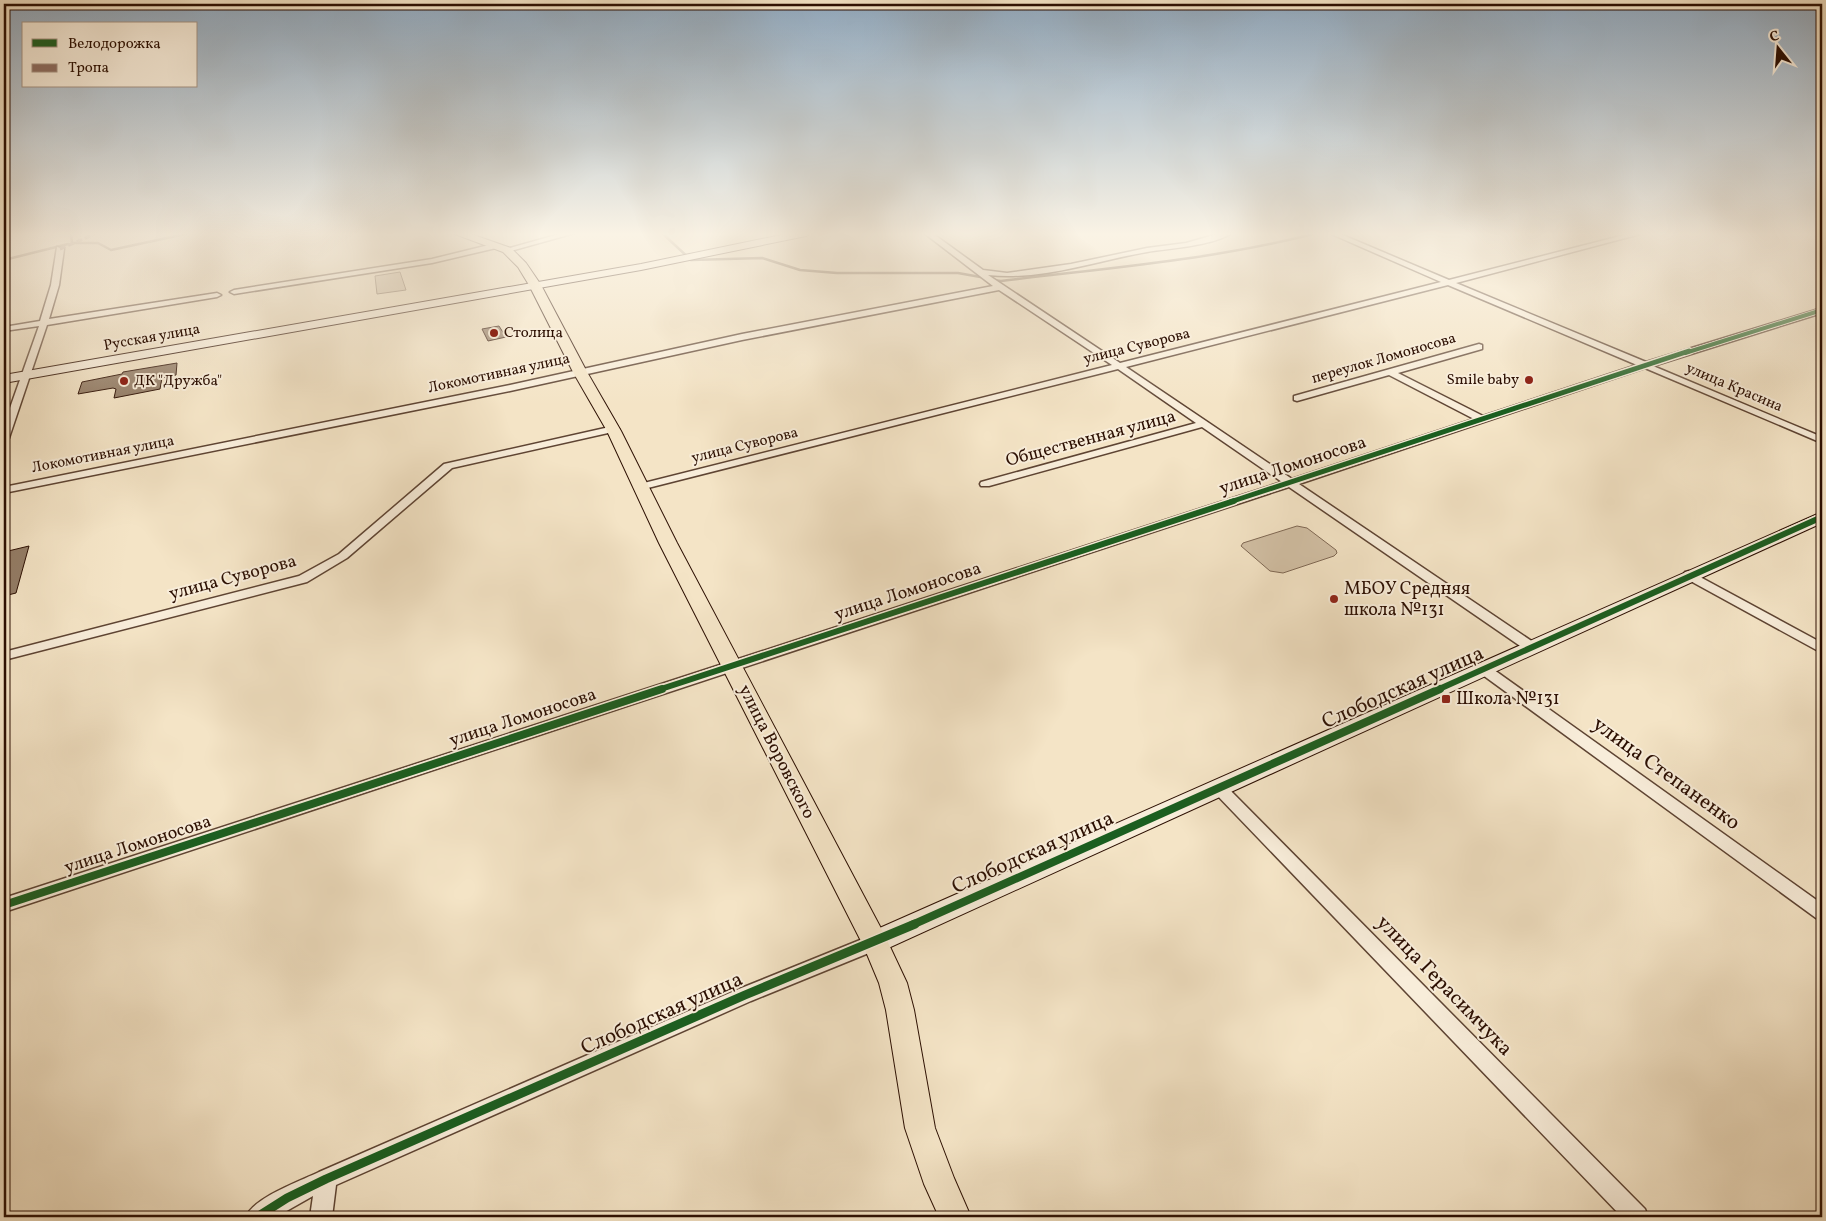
<svg xmlns="http://www.w3.org/2000/svg" width="1826" height="1221" font-family="Vollkorn,serif">
	<rect width="100%" height="100%" fill="#f4e4c6"/>
	<filter id="stains"><feTurbulence type="fractalNoise" baseFrequency=".004" numOctaves="4"/><feColorMatrix values="0 0 0 0 .2 0 0 0 0 .09 0 0 0 0 .02 0 0 0 .5 -.17"/></filter>
	<radialGradient id="worn" r=".72"><stop offset=".6" stop-color="#630" stop-opacity="0"/><stop offset="1" stop-color="#630" stop-opacity=".3"/></radialGradient>
	<path fill="#d2c0a5" stroke="#7f6854" d="M400,272L406,290L377,294L375,276Z
		M1297,526L1307,528L1336,550L1337,553L1334,556L1283,573L1270,571L1241,546L1243,543Z"/>
	<g fill="none" stroke-linecap="round" stroke-linejoin="round">
		<path stroke="#7b644f" stroke-width="2.5" d="M662,233L691,260L762,258L800,270L837,273H958L986,278
			M72,243H98L111,250L190,233
			M4,260L72,243L71,233
			M993,280L1001,281C1106,268 1214,260 1317,233"/>
	</g>
	<path fill="#947e68" stroke="#2c0f02" d="M499,326L506,337L488,341L482,329Z
		M177,363L176,375L162,378L160,389L114,398L116,389L113,388L78,394L82,382L122,374L123,372Z
		M29,546L16,593L4,596V552Z"/>
	<g fill="none" stroke-linecap="round" stroke-linejoin="round">
		<defs>
			<path id="street" d="M563,233H575L507,252L503,250Z
				M924,233H932L983,270L1007,273L1071,264L1147,248L1186,243L1221,233H1232C1212,246 1171,248 1147,252C1095,261 1041,281 988,275L1120,363L1441,282L1329,233H1338L1449,280L1632,233H1644L1456,283L1646,362L1822,308V313L1653,366L1822,437V443L1645,368L1299,484L1536,644L1538,647L1536,650H1526L1289,487L4,912V898L1282,482L1202,427L989,486H981L980,484L981,482L1196,423L1118,369L640,490L635,487L636,485L1112,365L999,290L742,340L510,391L4,493V487L510,385L742,334L993,286ZM1448,285L1637,365L1483,416L1398,373L1482,349V345L1479,344L1294,396V400L1297,401L1389,375L1474,419L1292,479L1126,367Z
				M493,244H496V248L432,263L234,294L230,292L234,290L432,259Z
				M57,247L64,249L59,285L49,319L217,293L221,295L217,297L47,325L9,438L4,441V425L39,326L4,331V327L40,321L51,285Z
				M614,426L619,429L617,431L452,468L347,558L307,582L4,660V652L299,576L339,554L444,464Z
				M1689,571L1822,643V653L1685,578L1683,575L1685,572Z
				M1485,665L1490,667L1822,904V920L1816,918L1480,673L1478,670L1480,667Z
				M1218,781L1223,783L1645,1209L1648,1217H1622L1213,791L1210,787L1213,783Z
				M875,934L881,936L884,942L881,948L751,1001L336,1185L332,1217H310L313,1196L276,1217H246C253,1198 300,1181 319,1172L739,989Z"/>
			<path id="secondary" d="M791,233H811L806,236L641,270L4,383V375L641,264Z
				M1822,512V523L884,950L875,953L866,950L863,942L866,934Z"/>
			<path id="primary" d="M452,233H468L511,248L526,263L541,285L587,372L621,431L677,543L884,934L907,983L914,1010L935,1128L954,1178L971,1217H939L924,1184L905,1128L886,1010L879,983L864,947L659,543L607,431L573,372L529,285L518,267L503,252Z"/>
		</defs>
		<use href="#street" stroke="#5e4433" stroke-width="3"/>
		<use href="#secondary" stroke="#2c0f02" stroke-width="2"/>
		<use href="#primary" stroke="#2c0f02" stroke-width="2"/>
		<use href="#street" fill="#f8edda" fill-rule="evenodd"/>
		<use href="#secondary" fill="#f8edda" fill-rule="evenodd"/>
		<use href="#primary" fill="#f4e4c6" fill-rule="evenodd"/>
		<path stroke="#8d6e63" stroke-width="3" stroke-dasharray="6 3" stroke-linecap="butt" d="M60,249L97,233"/>
		<defs>
			<path id="cycleway-far4" d="M1685,353L1822,310"/>
			<path id="cycleway-far3" d="M1230,502L1689,351"/>
			<path id="cycleway-far2" d="M658,690L1234,501
				M1437,690L1822,517"/>
			<path id="cycleway-far1" d="M4,905L662,689
				M912,925L1440,689"/>
			<path id="cycleway" d="M257,1217L287,1198L326,1179L745,995L915,924"/>
		</defs>
		<use href="#cycleway-far4" stroke="#f8edda" stroke-width="5.5"/>
		<use href="#cycleway-far3" stroke="#f8edda" stroke-width="8"/>
		<use href="#cycleway-far2" stroke="#f8edda" stroke-width="9"/>
		<use href="#cycleway-far1" stroke="#f8edda" stroke-width="11"/>
		<use href="#cycleway" stroke="#f8edda" stroke-width="12"/>
		<use href="#cycleway-far4" stroke="#1b5e20" stroke-width="4"/>
		<use href="#cycleway-far3" stroke="#1b5e20" stroke-width="5"/>
		<use href="#cycleway-far2" stroke="#1b5e20" stroke-width="6"/>
		<use href="#cycleway-far1" stroke="#1b5e20" stroke-width="8"/>
		<use href="#cycleway" stroke="#1b5e20" stroke-width="9"/>
	</g>
	<linearGradient id="sky" x2="0" y2="1"><stop stop-color="#91aac0"/><stop offset="0.58" stop-color="#faf3e5"/><stop offset="1" stop-color="#faf3e5" stop-opacity="0"/></linearGradient>
	<rect width="1826" height="404" fill="url(#sky)"/>
	<g fill="#8f2418" stroke="#f8edda" stroke-width="2">
		<circle cx="494" cy="333" r="5"/>
		<circle cx="1529" cy="380" r="5"/>
		<circle cx="124" cy="381" r="5"/>
		<circle cx="1334" cy="599" r="5"/>
		<rect x="1441" y="694" width="10" height="10" rx="2.5"/>
	</g>
	<g text-anchor="middle" dominant-baseline="central" stroke-width="4" stroke-linejoin="round" paint-order="stroke">
		<g font-size="15" fill="#2c0f02" stroke="#f8edda" text-anchor="start">
			<text x="504" y="333">Столица</text>
			<text x="1519" y="380" text-anchor="end">Smile baby</text>
			<text x="134" y="381">ДК "Дружба"</text>
		</g>
		<g font-size="15" fill="#2c0f02" stroke="#f8edda">
			<text transform="translate(152 338) rotate(-10)">Русская улица</text>
			<text transform="translate(1137 347) rotate(-14)">улица Суворова</text>
			<text transform="translate(1384 359) rotate(-16)">переулок Ломоносова</text>
			<text transform="translate(499 374) rotate(-12)">Локомотивная улица</text>
			<text transform="translate(1734 388) rotate(23)">улица Красина</text>
			<text transform="translate(745 446) rotate(-14)">улица Суворова</text>
			<text transform="translate(103 455) rotate(-11)">Локомотивная улица</text>
		</g>
		<g font-size="18" fill="#2c0f02" stroke="#f8edda">
			<text transform="translate(1091 439) rotate(-15)">Общественная улица</text>
			<text transform="translate(1293 466) rotate(-18)">улица Ломоносова</text>
			<text transform="translate(233 578) rotate(-15)">улица Суворова</text>
			<text transform="translate(908 592) rotate(-18)">улица Ломоносова</text>
			<text transform="translate(523 718) rotate(-18)">улица Ломоносова</text>
			<text transform="translate(776 752) rotate(63)">улица Воровского</text>
			<text transform="translate(138 845) rotate(-18)">улица Ломоносова</text>
		</g>
		<g font-size="18" fill="#2c0f02" stroke="#f8edda" text-anchor="start">
			<text x="1344" y="589">МБОУ Средняя<tspan x="1344" dy="21">школа №131</tspan></text>
			<text x="1456" y="699">Школа №131</text>
		</g>
		<g font-size="21" fill="#2c0f02" stroke="#f8edda">
			<text transform="translate(1403 688) rotate(-24)">Слободская улица</text>
			<text transform="translate(1666 774) rotate(36)">улица Степаненко</text>
			<text transform="translate(1033 853) rotate(-24)">Слободская улица</text>
			<text transform="translate(1444 986) rotate(46)">улица Герасимчука</text>
			<text transform="translate(662 1014) rotate(-24)">Слободская улица</text>
		</g>
	</g>
	<rect width="1826" height="1221" fill="none" stroke="#f4e4c6" stroke-width="20"/>
	<rect x="5" y="5" width="1816" height="1211" fill="none" stroke="#2c0f02" stroke-width="2.5"/>
	<rect x="10" y="10" width="1806" height="1201" fill="none" stroke="#2c0f02"/>
	<rect x="22" y="22" width="175" height="65" fill="#f8edda" stroke="#a69484"/>
	<rect x="32" y="39" width="25" height="8" fill="#1b5e20" stroke="#a69484"/>
	<text x="68" y="48" font-size="15" fill="#2c0f02">Велодорожка</text>
	<rect x="32" y="64" width="25" height="8" fill="#8d6e63" stroke="#a69484"/>
	<text x="68" y="72" font-size="15" fill="#2c0f02">Тропа</text>
	<g transform="translate(1778 48) rotate(343)" stroke="#f8edda" stroke-width="4" paint-order="stroke">
	<path d="M0-4L9 19L0 12L-9 19Z" fill="#2c0f02"/>
	<text y="-8" font-size="14" font-weight="bold" text-anchor="middle" fill="#2c0f02">С</text>
	</g>
	<rect width="100%" height="100%" filter="url(#stains)"/>
	<rect width="100%" height="100%" fill="url(#worn)"/>
</svg>
